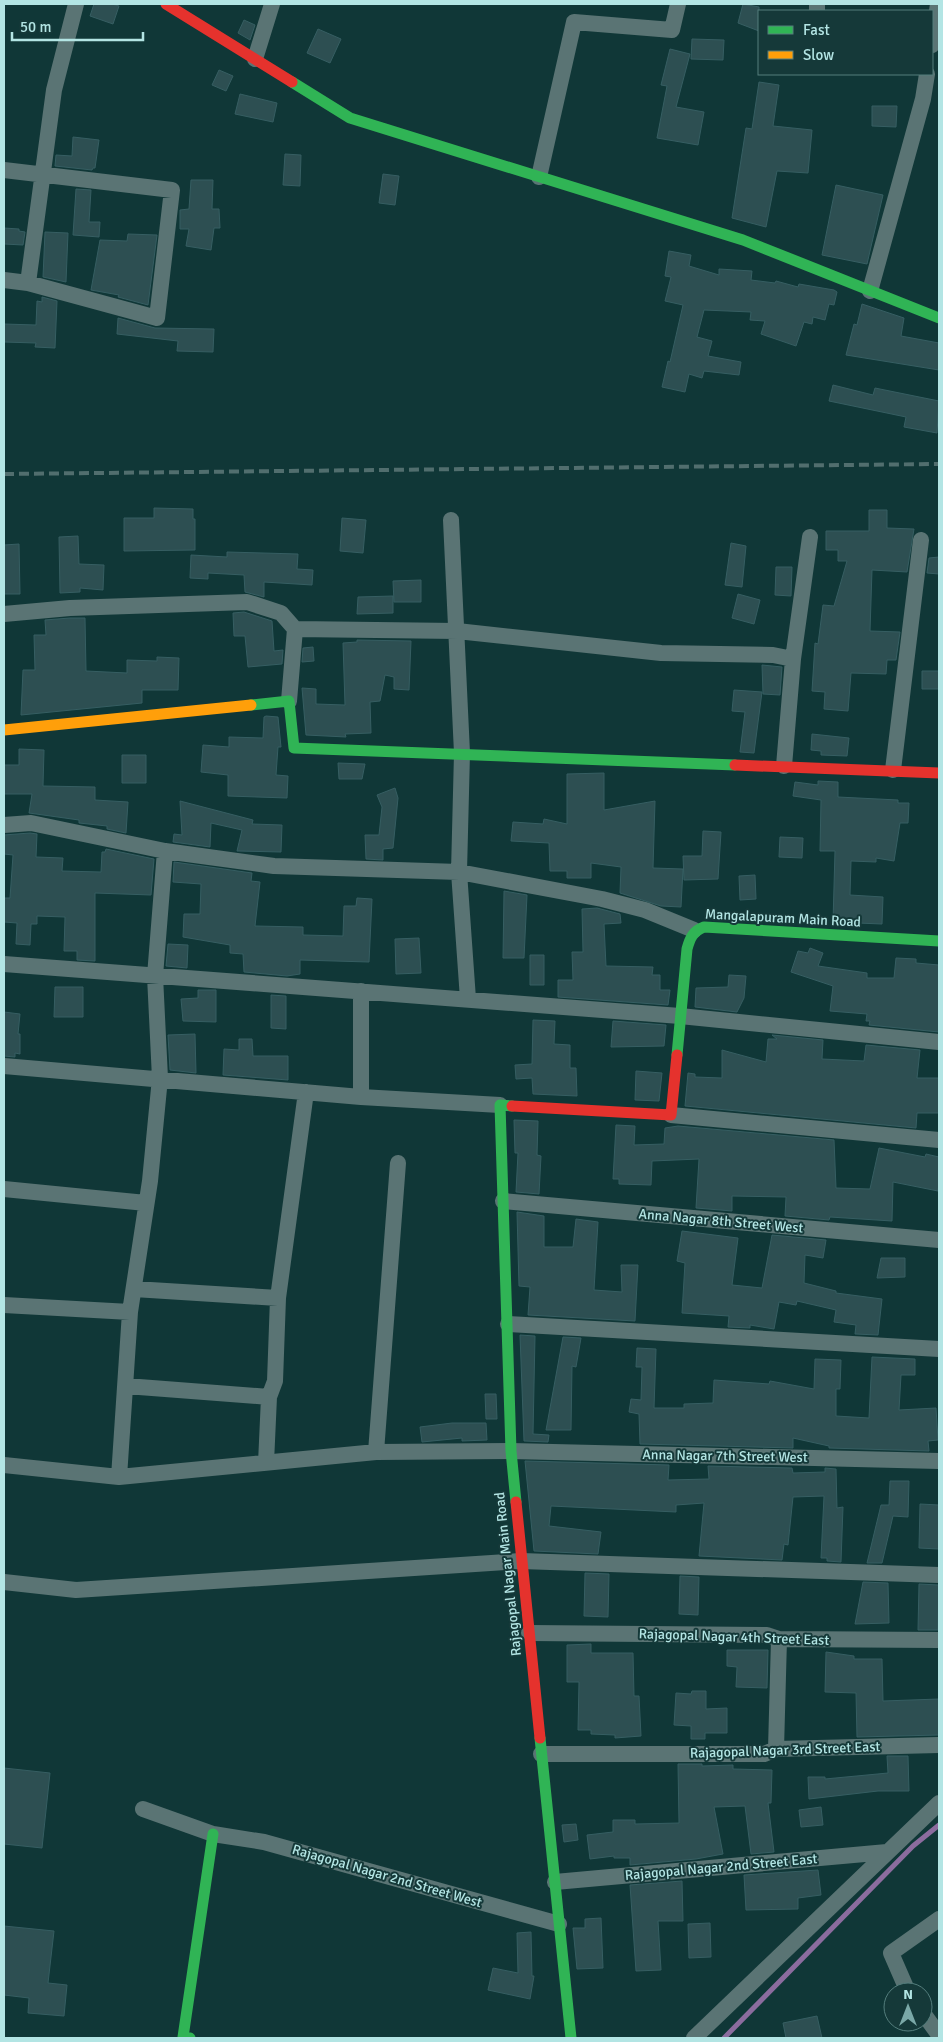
<svg xmlns="http://www.w3.org/2000/svg" width="943" height="2042" font-family="Signika,sans-serif">
	<rect width="100%" height="100%" fill="#103737"/>
	<g fill="none" stroke-linecap="round" stroke-linejoin="round">
		<path stroke="#8b6c9e" stroke-width="5" d="M724,2038L913,1846L939,1825"/>
	</g>
	<path fill="#2d4f52" stroke="#365e62" d="M94,4H112L119,6L113,24L90,16Z
		M743,4L759,7V31L738,23Z
		M244,20L255,25L250,40L238,33Z
		M318,29L341,39L330,63L307,53Z
		M692,39L724,40L723,60L691,59Z
		M670,49L690,54L676,107L704,112L698,145L657,138L667,86L661,85Z
		M219,70L233,76L226,91L212,85Z
		M759,82L779,85L773,126L812,130L808,173L777,171L766,227L732,218L746,128L752,129Z
		M240,94L277,103L273,122L235,114Z
		M872,106H897L896,127L872,126Z
		M73,137L99,140L95,168H93L92,170L55,166L56,155L72,156Z
		M285,154L301,155L300,186L283,185Z
		M383,174L399,176L395,205L379,203Z
		M191,180H213L212,209H219L220,228H214L211,250L186,246L189,229H180V210L189,209Z
		M836,185L883,195L867,264L822,255Z
		M76,189L91,190L89,222H100L99,237L73,235Z
		M4,228L19,229V231L25,232L23,245L4,244Z
		M45,232L68,233L66,282L43,277Z
		M128,234L157,235L148,305L118,297L119,295L91,290L100,240L127,241Z
		M669,251L691,255L689,266L719,275V269L752,271L751,280L775,283L776,281L798,287L799,284L834,290L837,292L834,305L829,304L825,320L813,317L812,324L804,322L796,346L761,334L765,321L750,320L751,312L704,310L697,337L712,341L708,356L741,362L739,375L704,371L702,378L689,374L685,392L662,387L668,361L670,362L683,305L665,301L671,277L665,276Z
		M42,297L57,301L55,348L35,347L36,343L4,342V324L36,325L37,301L42,302Z
		M862,304L904,318L901,336L939,343V370L846,355L854,324L857,325Z
		M118,318L155,328L214,329L213,352L177,351L178,341L117,334Z
		M833,385L873,395L875,388L939,401L937,433L904,427L906,417L829,401Z
		M154,508L193,509V519H195V550L124,551V518H154Z
		M869,510H887V528L914,529L907,572L872,570L870,631L900,632L896,660H887L886,674L851,673L848,711L824,709L825,692L812,691L815,643L818,644L823,605L834,606L847,561H838V550H826V531H869Z
		M342,518L366,520L363,553L340,551Z
		M78,536L79,564L104,565L103,590L80,588V592L60,593L59,537Z
		M731,543L746,546L742,587L725,585Z
		M19,544L20,594H4V545Z
		M227,552L298,554L297,569L313,570L312,585L264,582V597L245,592L244,575L208,573V579L190,578L191,555L227,557Z
		M939,557V574L927,573L929,558Z
		M776,567H792L791,596L775,595Z
		M421,580V602H394L393,581Z
		M738,594L760,600L754,624L732,618Z
		M393,596V613L357,614L358,597Z
		M244,612L272,621L274,651L283,650L282,664L248,667L245,636H234L233,613Z
		M70,618H85L86,671L127,673V660L157,661V657L179,658L178,690H142V703L21,715L23,670H35L34,635H46L45,620Z
		M357,640L411,641L409,690L394,689V677L385,675L380,701L370,702L371,733L345,734L346,737L306,735L302,688L316,689V704L345,705L343,643L357,642Z
		M313,647L314,661L302,662L303,648Z
		M762,665L782,667L780,695L763,694Z
		M922,671H939V689H922Z
		M734,690L762,692L754,753L740,752L745,712L732,711Z
		M266,716L278,717L281,747H278L276,775L288,776L287,798L228,796V775L201,772L203,745L229,747V737L263,738L264,717Z
		M812,734L849,738L847,756L821,755V751L811,750Z
		M19,749L44,750L43,786L95,787V800L128,802L126,833L107,829V826L79,823V820L29,813L32,794H4V765H19Z
		M122,755H146V783H122Z
		M338,763L365,764L362,779H339Z
		M604,773V810L655,801L653,868L683,869L681,907L661,906L620,893L621,867L591,863V878H567V871H550L549,843L511,841L513,822L543,824L544,819L567,824V774Z
		M818,781L838,782V797L898,800V803H909L908,823H900L894,861L876,858V862L851,861L850,895L883,897L882,924L833,922L835,851H820L821,800L793,796L795,782L818,785Z
		M395,788L398,798L393,848L383,849V860L366,859L365,835H379L382,807L377,795Z
		M180,801L253,820L252,824L282,825L281,852L237,851L242,830L211,823L210,847L173,842L174,834L182,835Z
		M703,831L721,832L718,879L684,880L683,856H702Z
		M30,833L37,834L36,857L63,858L62,871L101,872L102,852H105L106,849L154,859L151,895L95,893V961L77,960V951H64L65,917L37,916V924H31L30,945L16,944L17,923L4,922V898H10L13,855L4,854V835Z
		M780,837L803,838L802,858L779,857Z
		M174,862L252,873L251,881L260,882L255,926L303,927V935L343,936L344,906H356L357,898L372,899L369,962L300,960V974L287,976L244,972L243,954L230,953V945L183,937L184,914H200L201,884L173,882Z
		M755,875L756,899L740,900L739,876Z
		M504,891L527,895L524,958H503Z
		M597,908L620,914L621,923L604,924L606,966L653,967L652,975H660V990H670L668,1005L558,997V980H573L572,952H583L582,909Z
		M419,938L421,973L396,974L395,939Z
		M168,944L188,945L187,968L166,966Z
		M810,948L823,953L818,966L867,973V978H894L896,958L916,959V963L939,965V1032L869,1025L870,1021H866L867,1014L830,1011L833,986L791,972L798,951L808,953Z
		M530,955H544V985H530Z
		M729,975L746,976L744,998L737,1012L695,1007L696,988L728,987Z
		M55,987H83V1017H54Z
		M198,990H216V1022L183,1021L181,999L198,998Z
		M271,995L286,996V1029L271,1028Z
		M4,1012L20,1014L18,1034H20V1054L15,1053V1057L4,1056Z
		M533,1020L555,1021L554,1044L570,1045V1068H576L577,1096L533,1094L532,1078L516,1079L515,1065L532,1064Z
		M613,1021L666,1025L664,1046L611,1047Z
		M195,1034L196,1073L170,1070L168,1035Z
		M772,1035L823,1040L822,1059L864,1061L866,1045L920,1050L917,1078H939V1113H917L916,1128L685,1106L688,1073L695,1074V1077L722,1078V1050L766,1062L768,1039H777Z
		M239,1039H252L253,1056H288V1080L223,1075L224,1049L239,1050Z
		M636,1071L662,1073L659,1101L635,1100Z
		M514,1120L538,1121L537,1155L541,1156L539,1194L516,1192L518,1153H515Z
		M616,1125L635,1126L634,1145L664,1144L665,1128L678,1126L834,1140L836,1188L870,1189L879,1148L925,1157L926,1154L939,1157V1183L938,1191L893,1182L892,1221L830,1217L829,1220L785,1216L786,1197L732,1196V1211L696,1208L699,1159L652,1161L651,1185L619,1184V1179H613Z
		M517,1212L544,1216V1247H573L576,1219L598,1222L594,1290L622,1292L621,1265H638L635,1321L528,1315L530,1287L519,1286Z
		M682,1231L738,1238L732,1285L762,1288L772,1235L826,1240L823,1258L805,1255L804,1283L836,1291V1293L882,1299L878,1335L855,1334L856,1325L834,1322L836,1310L797,1301L796,1305L779,1302L774,1329L750,1325V1328L728,1327L729,1316L682,1313L685,1263L677,1261Z
		M881,1258H905V1277L877,1278Z
		M520,1335L535,1336L533,1434L549,1435L548,1442L524,1441Z
		M563,1337L581,1338L576,1367L572,1366L571,1430H546Z
		M637,1348L656,1349L654,1408H684V1404L713,1403L714,1380L769,1384L770,1381L814,1389L815,1359L841,1360L840,1389H836V1416L869,1418L872,1357L915,1359V1375H901L899,1410L936,1408L938,1440L928,1441L929,1451L829,1448V1446L793,1438V1448L640,1444L639,1414L629,1412L631,1399L641,1400L642,1367H636Z
		M485,1394H496L497,1419H486Z
		M452,1423H486L487,1440L462,1441V1438L422,1442L420,1427Z
		M525,1461L669,1465L668,1480L709,1479L708,1466L792,1468L793,1473L825,1472V1468L836,1469L837,1508L843,1507L841,1562L827,1561V1558H821L824,1496L793,1497L788,1545L784,1544L782,1560L699,1556L704,1503L676,1505V1512L551,1506L549,1526L601,1532L598,1554L534,1551Z
		M890,1481H909L908,1517L893,1516L882,1563H867L881,1505H889Z
		M920,1504L939,1505V1549L919,1548Z
		M585,1573L609,1574L608,1617L584,1616Z
		M680,1576L699,1577L698,1615L679,1614Z
		M863,1582L888,1583L889,1623L855,1624Z
		M919,1584L939,1585L938,1630H918Z
		M591,1644V1653H633L634,1696H639L641,1736L615,1738V1735L591,1734V1730H578L579,1682H567V1645Z
		M727,1650H768L767,1688L736,1687L737,1667L727,1666Z
		M826,1652L854,1656V1659H882L883,1701L939,1699V1735L857,1737L856,1693L825,1692Z
		M692,1691H706V1709L727,1708V1733H705V1739H691V1726L674,1725L676,1693L691,1694Z
		M887,1756H908L909,1791H878L809,1799L808,1777H825V1779L888,1773Z
		M678,1764H702V1766L733,1765V1769L772,1770L771,1803H768L774,1852L751,1854L745,1806L714,1807L723,1854L696,1859L630,1865V1858H614V1856L590,1859L587,1835L613,1832V1820H635V1824L679,1823Z
		M4,1768L50,1773L42,1848L4,1844Z
		M821,1807L823,1825L801,1827L799,1810Z
		M576,1824L578,1840L564,1842L562,1825Z
		M818,1870L821,1895L798,1898V1909L746,1910L744,1875Z
		M682,1881L683,1921H658L661,1970L636,1971L630,1885Z
		M601,1918L603,1968L577,1969L573,1928H585V1919Z
		M710,1923L711,1957L689,1958L688,1924Z
		M4,1926L54,1931L48,1983L67,1985L64,2016L28,2013L29,1998L4,1995Z
		M531,1932L532,1976H534L530,1999L488,1990L493,1968L518,1973L517,1933Z
		M817,2016L822,2038H786L783,2023Z"/>
	<g fill="none" stroke-linecap="round" stroke-linejoin="round">
		<path stroke="#5a7474" stroke-width="16" d="M817,11V4
			M932,45L938,4
			M255,59L272,4
			M4,170L172,190L157,318L28,283L4,280
			M539,177L574,22L672,30L678,4
			M28,283L54,90L76,4
			M870,291L923,99L927,74
			M451,520L462,753L459,872L468,999
			M4,614L70,608L247,602L281,613L295,629L289,701
			M295,629L457,631L661,653L773,655L793,659
			M784,766L793,659L810,537
			M893,770L921,540
			M4,825L31,823L165,851L274,866L459,872L602,899L645,910L694,930
			M4,964L680,1016L939,1042
			M361,991V1097
			M4,1066L361,1097L500,1105
			M671,1115L939,1140
			M4,1189L146,1203
			M503,1201L939,1240
			M134,1289L278,1298
			M4,1305L130,1312
			M508,1324L939,1349
			M126,1386L269,1397
			M376,1452L398,1163
			M266,1463L269,1397L275,1381L278,1298L306,1092
			M4,1465L119,1477L376,1452L511,1451L939,1461
			M119,1477L130,1312L150,1181L160,1078L155,976L165,851
			M4,1582L76,1590L521,1561L939,1575
			M529,1633L767,1635L779,1639L939,1640
			M776,1749L779,1639
			M541,1754H764L776,1749L939,1745
			M143,1809L213,1834L264,1842L559,1924
			M555,1882L887,1852
			M908,1992L891,1953L939,1919
			M923,2013L939,2035
			M694,2038L939,1803"/>
		<path stroke="#30b455" stroke-width="11" d="M292,82L350,118L743,240L939,318
			M251,705L289,701L294,748L735,765
			M677,1055L687,949C690,938 693,931 704,927L939,941
			M512,1106L500,1105L511,1451L516,1502
			M540,1738L571,2038
			M190,2038L183,2037L213,1834"/>
		<path stroke="#ff9f0a" stroke-width="11" d="M4,730L251,705"/>
		<path stroke="#e5322d" stroke-width="11" d="M166,4L292,82
			M735,765L939,773
			M512,1106L671,1115L677,1055
			M516,1502L540,1738"/>
		<path stroke="#516e6e" stroke-width="4" stroke-dasharray="10 5" stroke-linecap="butt" d="M4,474L939,464"/>
	</g>
	<g text-anchor="middle" dominant-baseline="central" stroke-width="4" stroke-linejoin="round" paint-order="stroke">
		<g font-size="14" fill="#b3e5e4" stroke="#153939">
			<text transform="translate(783 918) rotate(3)">Mangalapuram Main Road</text>
			<text transform="translate(721 1221) rotate(5)">Anna Nagar 8th Street West</text>
			<text transform="translate(725 1456) rotate(1)">Anna Nagar 7th Street West</text>
			<text transform="translate(508 1574) rotate(-96)">Rajagopal Nagar Main Road</text>
			<text transform="translate(734 1637) rotate(2)">Rajagopal Nagar 4th Street East</text>
			<text transform="translate(785 1750) rotate(-2)">Rajagopal Nagar 3rd Street East</text>
			<text transform="translate(721 1867) rotate(-5)">Rajagopal Nagar 2nd Street East</text>
			<text transform="translate(387 1876) rotate(16)">Rajagopal Nagar 2nd Street West</text>
		</g>
	</g>
	<rect width="943" height="2042" fill="none" stroke="#b3e5e4" stroke-width="10"/>
	<rect x="758" y="10" width="175" height="65" fill="#153939" stroke="#547e7d"/>
	<rect x="768" y="26" width="25" height="8" fill="#30b455" stroke="#547e7d"/>
	<text x="803" y="35" font-size="15" fill="#b3e5e4">Fast</text>
	<rect x="768" y="51" width="25" height="8" fill="#ff9f0a" stroke="#547e7d"/>
	<text x="803" y="60" font-size="15" fill="#b3e5e4">Slow</text>
	<g transform="translate(908 2007)"><circle r="24" fill="#153939" stroke="#547e7d"/>
	<path d="M0-4L9 19L0 12L-9 19Z" fill="#7aa8a7"/>
	<text y="-8" font-size="14" font-weight="bold" text-anchor="middle" fill="#b3e5e4">N</text>
	</g>
	<path d="M12 32v8h131v-8" fill="none" stroke="#b3e5e4" stroke-width="2.5"/>
	<text x="20" y="32" font-size="15" fill="#b3e5e4" stroke="#153939" stroke-width="4" paint-order="stroke">50 m</text>
</svg>
